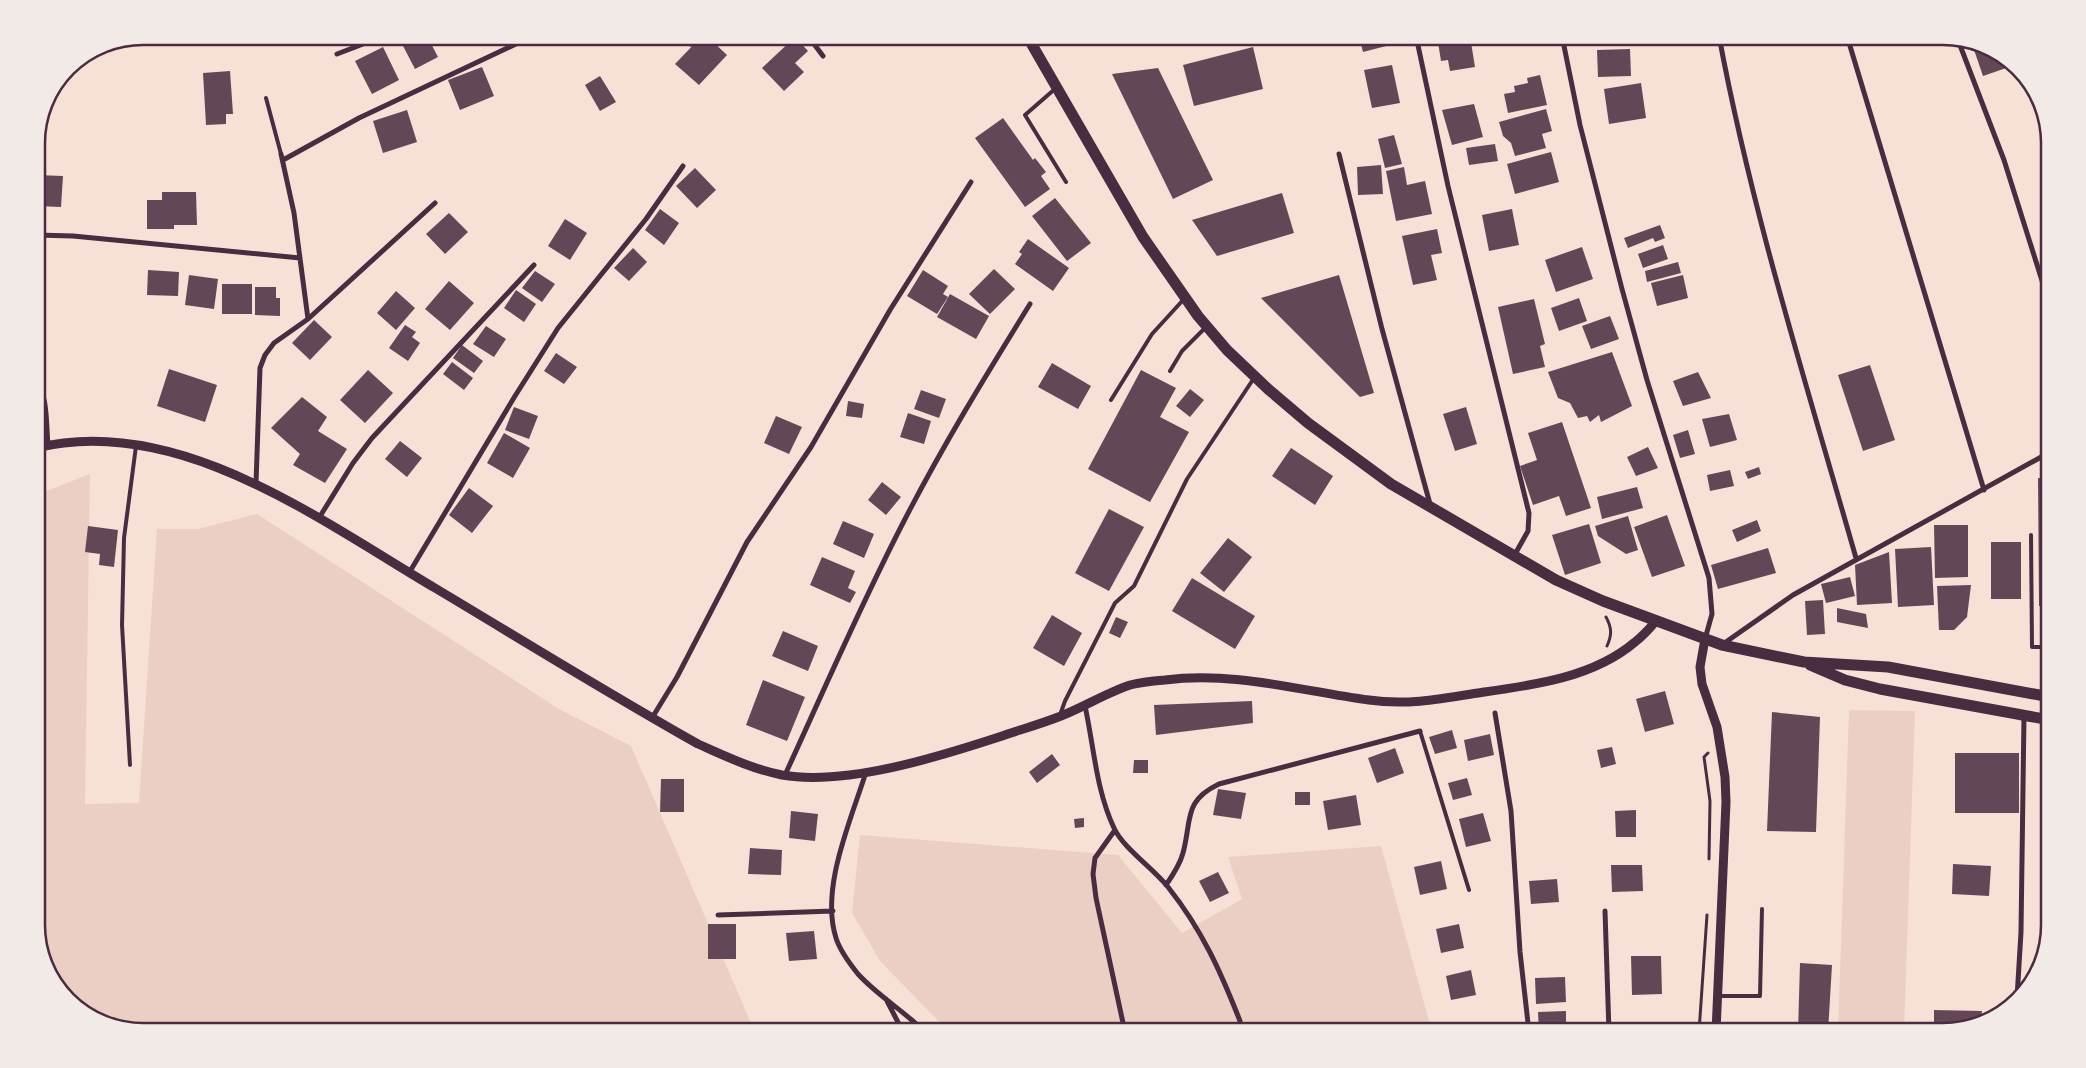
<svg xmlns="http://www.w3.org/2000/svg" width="2086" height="1068" font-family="'Work Sans',sans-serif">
	<rect width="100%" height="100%" fill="#f7e1d7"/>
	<path fill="#ebcfc5" d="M90,474L85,804L139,803L157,529H198L257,514L559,709L631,746L755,1032H143L95,1021L54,985L37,932L36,495Z
		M1849,710L1915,711L1904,1032H1838Z
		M860,835L1118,855L1182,933L1242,899L1228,857L1381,846L1432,1032H949L880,961L852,913Z"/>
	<path fill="#644757" d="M416,36H427L438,57L415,69L402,44Z
		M1359,36H1392L1394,44L1363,52Z
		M1437,36H1470L1475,67L1450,71L1448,60L1441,61Z
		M795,37L808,51L795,63L804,72L784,91L762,68Z
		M699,39L705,45L710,39L727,55L699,85L675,64Z
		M1972,44L1991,47L2012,66L1983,76Z
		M383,47L399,80L372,94L355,61Z
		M1253,47L1263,89L1194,106L1183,65Z
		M1630,49L1631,76L1598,77L1597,50Z
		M1392,65L1400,103L1372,108L1364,70Z
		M482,67L494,96L460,110L448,80Z
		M1158,68L1213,180L1173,199L1112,74Z
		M230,71L233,114H226V124L206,125L203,73Z
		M1540,75L1547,105L1508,113L1504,94L1515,92L1514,86L1528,83L1527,78Z
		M600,76L616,102L600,111L585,85Z
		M1641,83L1646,118L1609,124L1604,89Z
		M1474,104L1483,137L1452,145L1442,110Z
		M1546,109L1552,131L1542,134L1546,148L1515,156L1511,143L1503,136L1499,122Z
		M407,110L417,142L383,153L373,121Z
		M1003,118L1033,160L1035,158L1046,172L1041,176L1050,189L1025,207L975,138Z
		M1394,135L1402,164L1385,168L1378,139Z
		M1495,144L1498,161L1469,165L1466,148Z
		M1551,152L1559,182L1515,194L1507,164Z
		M1381,165L1383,194L1358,195L1357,167Z
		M1404,167L1407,185L1425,181L1432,214L1396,221L1386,171Z
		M695,168L716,190L697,208L676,186Z
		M36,175L63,176L61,207L36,206Z
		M162,192H196L197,225H174V229H147V200H162Z
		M1282,193L1294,233L1217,256L1192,220Z
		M1055,198L1091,243L1067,261L1032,216Z
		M660,209L679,223L664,245L645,230Z
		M1512,209L1519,245L1489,251L1482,215Z
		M449,213L468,232L445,254L426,234Z
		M565,219L587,233L570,260L548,246Z
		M1660,225L1665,238L1655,242L1653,238L1628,248L1624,238Z
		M1437,229L1442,253L1431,255L1437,280L1413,285L1402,236Z
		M1028,239L1069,268L1053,291L1015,264L1022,254L1019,252Z
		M1663,245L1668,259L1643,268L1638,254Z
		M1582,247L1593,279L1556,292L1545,260Z
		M633,248L647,262L629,281L614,268Z
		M1678,262L1681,273L1647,282L1645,271Z
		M994,269L1015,289L990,314L969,294Z
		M148,270L179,272L178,296L147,295Z
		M923,270L948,286L943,294L948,297L937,314L907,296Z
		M535,271L555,284L542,302L522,288Z
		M189,275L218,279L214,309L185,305Z
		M1339,275L1374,393L1360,397L1261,298Z
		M1683,275L1688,298L1657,306L1651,283Z
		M449,281L474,303L450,330L425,309Z
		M222,284H252V314H222Z
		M255,287H276V298H280V316L255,315Z
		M516,290L536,304L524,322L504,308Z
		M396,291L415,308L396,330L377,313Z
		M950,294L989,316L976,339L937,317Z
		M1579,298L1587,321L1559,331L1551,308Z
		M1534,299L1545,344L1540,346L1545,367L1513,374L1498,307Z
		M1610,316L1619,339L1591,349L1582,326Z
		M314,320L332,337L310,360L292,343Z
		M405,325L416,332L412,337L420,343L408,361L389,348Z
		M486,326L506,339L494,357L473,344Z
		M462,345L483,361L474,373L453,358Z
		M1612,352L1632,406L1601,422L1599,415L1590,422L1587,416L1578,418L1570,403L1558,398L1548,372Z
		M556,353L577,367L564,384L544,371Z
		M452,362L473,378L464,390L443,374Z
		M1052,363L1091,386L1078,409L1038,387Z
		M1870,365L1895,440L1863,451L1838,375Z
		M169,369L217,385L205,422L157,406Z
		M368,370L393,393L365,423L340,400Z
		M1141,370L1176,388L1160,417L1189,432L1150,502L1088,469Z
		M1698,372L1711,398L1683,406L1673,381Z
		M1190,389L1204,400L1190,417L1176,406Z
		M921,390L946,399L939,418L914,409Z
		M302,397L327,417L318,431L347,449L325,483L293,465L300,454L271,428Z
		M848,401L864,404L862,418L846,416Z
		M514,407L538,416L529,439L505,430Z
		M1466,407L1477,444L1455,451L1443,414Z
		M908,413L931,421L924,444L900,437Z
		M1729,414L1737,440L1710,447L1702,419Z
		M776,416L802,427L789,454L764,443Z
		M1562,422L1591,508L1566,516L1559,496L1533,505L1520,466L1537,460L1528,433Z
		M1688,430L1695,454L1680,458L1673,435Z
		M504,433L530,448L513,478L487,463Z
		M400,441L422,458L407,477L385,459Z
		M1648,447L1658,468L1636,476L1627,457Z
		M1291,448L1333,476L1315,505L1272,476Z
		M1759,467L1761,474L1748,479L1745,472Z
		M1730,470L1734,486L1710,491L1707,475Z
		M2038,478H2050V606H2039Z
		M882,482L901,497L886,515L868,500Z
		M1637,487L1643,508L1602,519L1597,497Z
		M469,488L493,506L472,533L449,515Z
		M1109,509L1144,527L1109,591L1075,573Z
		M1667,515L1685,566L1652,577L1634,527Z
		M1628,516L1638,550L1626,554L1598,536L1595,526Z
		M1757,520L1761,531L1737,542L1732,530Z
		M843,521L874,534L864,558L833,544Z
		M1589,524L1601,563L1565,575L1552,535Z
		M1934,525H1968V577L1935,578Z
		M88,526L118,530L114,567L99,565L100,554L85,552Z
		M1228,538L1252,557L1224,592L1200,573Z
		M1991,542H2021V599H1991Z
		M1931,547L1934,605L1898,607L1895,549Z
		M1768,548L1776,573L1718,589L1711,565Z
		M1889,552L1892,603L1857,605L1855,565Z
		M822,557L855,571L848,588L856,592L850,603L810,585Z
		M1850,577L1855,596L1826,603L1821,584Z
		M1192,578L1255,616L1235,649L1172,611Z
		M1971,585L1967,617L1954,630H1939L1937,586Z
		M1823,600L1825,634L1807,635L1805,601Z
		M1837,608L1866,614L1868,628L1837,622Z
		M1052,615L1082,633L1064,666L1033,648Z
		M1116,617L1128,622L1120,638L1109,633Z
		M783,631L818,646L808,671L772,656Z
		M763,680L805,697L787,741L746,725Z
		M1665,691L1674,724L1645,732L1636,699Z
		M1252,701L1253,723L1156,735L1154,705Z
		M1772,712L1820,717L1816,832L1767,831Z
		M1452,730L1457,748L1435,754L1429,737Z
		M1490,734L1494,755L1468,761L1464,740Z
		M1612,747L1616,764L1601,768L1597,750Z
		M1395,748L1404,773L1377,783L1368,758Z
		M1955,753H2019V813H1955Z
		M1052,754L1060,765L1037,783L1029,772Z
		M1134,760H1148V773H1133Z
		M1467,778L1472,795L1453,800L1448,783Z
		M661,779H684V812H660Z
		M1218,789L1246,793L1241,819L1213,815Z
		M1295,792H1310V805H1295Z
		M1356,795L1361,825L1328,830L1323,801Z
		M2044,795H2050V906H2041Z
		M1636,810V837H1616L1615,811Z
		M791,811L818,814L815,841L789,838Z
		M1483,813L1491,841L1466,847L1459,819Z
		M1084,818V827L1075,828L1074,819Z
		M750,848L782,850L781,875L748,874Z
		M1441,861L1447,889L1420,895L1414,867Z
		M1953,864L1991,866L1989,896L1952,894Z
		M1611,865H1642L1643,891L1612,892Z
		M1218,872L1229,893L1210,902L1199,881Z
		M1557,879L1559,902L1531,904L1529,881Z
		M708,924H736V959H708Z
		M1459,924L1464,948L1441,953L1436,929Z
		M814,931L817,959L789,961L786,933Z
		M1631,956H1661L1662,994L1632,995Z
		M1800,963L1832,965L1828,1032H1798Z
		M1471,970L1476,995L1451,1000L1446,976Z
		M1565,977L1566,1002L1536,1004L1535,978Z
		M1934,1010L1982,1011L1981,1020L1943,1032H1934Z
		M1566,1011V1032H1539L1538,1012Z
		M1485,1027L1486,1032H1468V1031Z
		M1743,1027L1774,1029V1032H1743Z"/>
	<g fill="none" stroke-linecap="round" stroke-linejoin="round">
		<path stroke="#4a2c40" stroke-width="3" d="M1606,617C1612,628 1612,635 1607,646
			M1708,753L1704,757L1710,801L1709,859
			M1699,1032L1707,915"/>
		<path stroke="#4a2c40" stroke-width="4" d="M1056,88L1025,115L1066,182
			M266,98L281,154
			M1170,371L1182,351L1206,327
			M1111,400L1152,334L1184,299
			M2031,535L2032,647H2050
			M1060,715L1065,701L1115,603L1134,586L1187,479L1254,378
			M1420,731L1469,890
			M130,765L122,625L124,538L136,446
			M1718,996H1760L1762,909"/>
		<path stroke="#4a2c40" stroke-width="5" d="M808,36L823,56
			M1416,36L1448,186L1529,513L1528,531L1514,556
			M1562,36L1580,125L1622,289L1647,380L1709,578L1712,614L1705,639
			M1719,36C1752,213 1807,386 1856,558
			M1847,36L1984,490
			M1958,40L2004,160L2050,306
			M691,44L699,36
			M337,54L384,36
			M281,154L294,213L308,319
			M1339,154L1382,329L1430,504
			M283,160L359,118L533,36
			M36,235L73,236L300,258
			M36,378C48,398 46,423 48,445
			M256,483L260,368L265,355L274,343L308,319L435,203
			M319,518L353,463L372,438L534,265
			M409,573L515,396L558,328L646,219L683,166
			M1723,644L1793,595L2050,452
			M1085,706C1094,747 1096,790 1114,828C1123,848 1154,869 1168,887C1202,930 1220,970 1240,1021
			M1495,713L1511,811L1520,952L1529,1032
			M652,718L677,677L747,542L811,447L890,310L971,182
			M866,772C851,820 820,888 836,938C840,951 850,964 858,974C878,996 904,1011 925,1032
			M785,775C824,690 861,604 904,521C942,447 986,375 1030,304
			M1115,830L1095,858L1093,874L1096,898L1125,1032
			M1166,885C1173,875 1180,864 1183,853C1192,820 1183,801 1219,784L1420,731
			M1605,911L1609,1032
			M718,915L833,911
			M2017,998L2021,932L2024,716
			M886,999L903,1032"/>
		<path stroke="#4a2c40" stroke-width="9" d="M36,448C177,413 320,520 435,588C522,640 609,694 698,744C725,756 752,769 782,775C846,786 938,757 999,737C1019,730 1041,724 1061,716C1084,707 1106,693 1130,685C1141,682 1153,681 1165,680C1234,671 1301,691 1369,700C1408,706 1446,698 1484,692C1535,685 1594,677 1635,642C1643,636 1650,628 1656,621
			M1705,639L1700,667L1702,684L1717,727L1725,777L1726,802L1716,1032"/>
		<path stroke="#4a2c40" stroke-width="11" d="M1027,36L1143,237L1198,316L1227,350L1268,389L1308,423L1391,484L1556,580L1603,601L1722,645L1804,662L1888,667L2050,697
			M1810,665L1845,680L1880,689L2050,720"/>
	</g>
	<path d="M0 0H2086V1068H0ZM143 45H1943A98 98 0 0 1 2041 143V925A98 98 0 0 1 1943 1023H143A98 98 0 0 1 45 925V143A98 98 0 0 1 143 45Z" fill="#f1eae7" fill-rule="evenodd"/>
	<path fill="none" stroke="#4a2c40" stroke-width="2.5" d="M143 45H1943A98 98 0 0 1 2041 143V925A98 98 0 0 1 1943 1023H143A98 98 0 0 1 45 925V143A98 98 0 0 1 143 45Z"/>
</svg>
